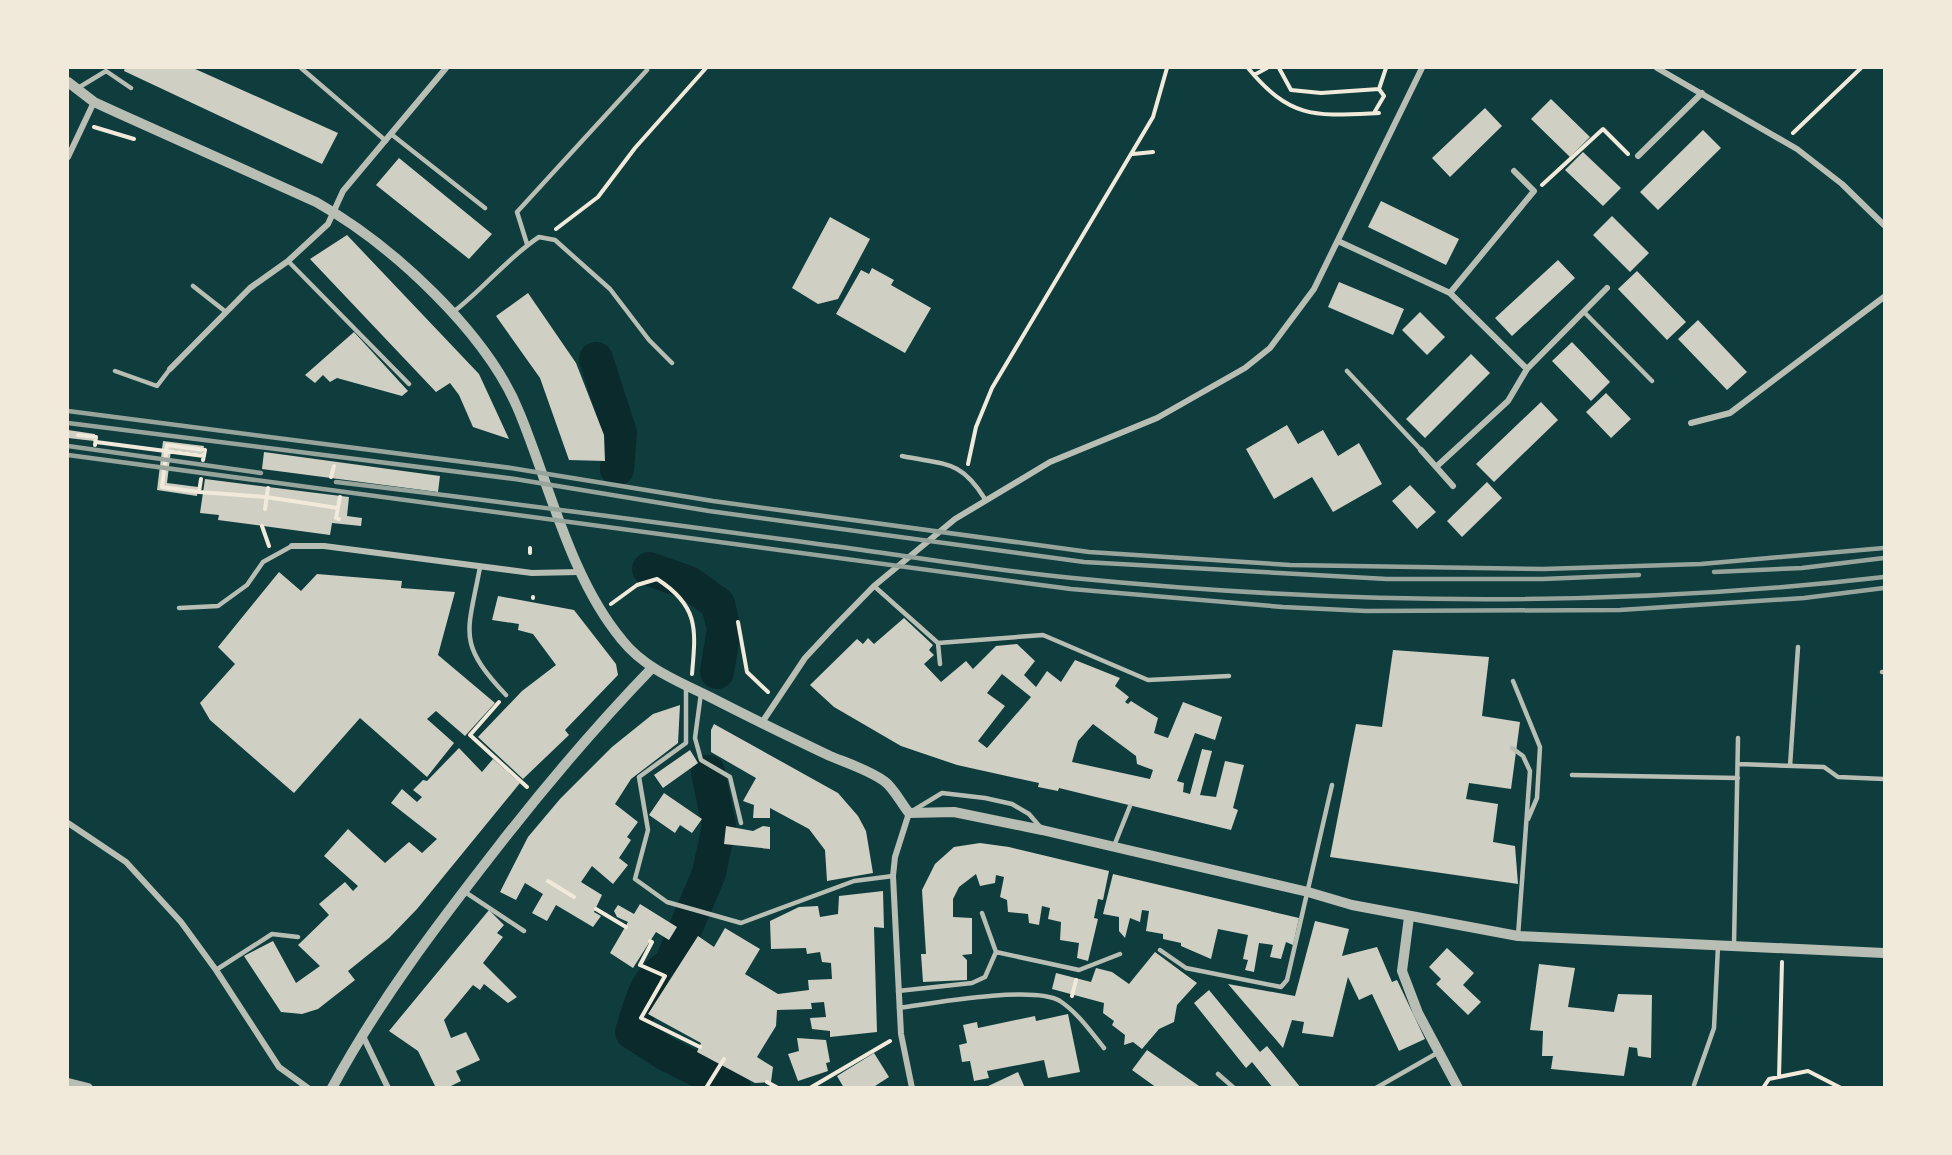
<svg xmlns="http://www.w3.org/2000/svg" width="1952" height="1155" font-family="'Noto Sans',sans-serif">
	<rect width="100%" height="100%" fill="#0f3d3e"/>
	<g fill="none" stroke-linecap="round" stroke-linejoin="round">
		<path stroke="#0a2a2b" stroke-width="34" d="M596,359L620,433L617,469
			M649,569L689,583L718,604L724,629L717,672
			M708,772L719,826L709,873L670,966C645,977 640,1008 632,1032L666,1054L734,1088"/>
	</g>
	<path fill="#cfcfc3" fill-rule="evenodd" d="M125,68H193L338,133L322,164L124,71Z
		M1551,99L1590,137L1570,157L1531,119Z
		M1485,108L1502,126L1450,177L1432,158Z
		M1703,130L1721,148L1658,210L1640,192Z
		M1583,152L1621,188L1603,206L1565,170Z
		M399,158L492,234L469,259L376,185Z
		M1381,201L1459,239L1446,265L1368,227Z
		M1612,216L1649,253L1630,272L1593,235Z
		M830,217L870,239L838,299L818,304L792,288Z
		M347,235L479,374L509,439L473,427L459,395L450,383L436,392L310,259Z
		M1558,260L1575,278L1512,336L1495,318Z
		M872,268L894,280L891,285L931,308L905,353L836,314L861,270L869,274Z
		M1637,271L1686,322L1667,340L1618,289Z
		M1339,282L1404,309L1393,335L1328,307Z
		M528,293L576,363L604,435L605,461L569,460L540,378L496,316Z
		M1420,312L1445,337L1427,355L1402,330Z
		M1698,320L1747,372L1727,390L1678,339Z
		M354,332L408,391L402,396L337,378L330,382L323,375L315,383L305,375Z
		M1572,342L1610,382L1591,401L1552,361Z
		M1471,354L1490,373L1425,438L1406,419Z
		M1606,393L1631,419L1611,438L1586,412Z
		M1541,402L1558,420L1494,482L1476,464Z
		M1287,425L1298,444L1323,430L1338,456L1359,443L1382,484L1333,512L1312,477L1274,499L1246,449Z
		M68,430L95,434L94,441L68,438Z
		M163,441L204,446L202,454L171,450L167,483L198,487L197,496L157,490Z
		M264,452L440,476L438,492L262,469Z
		M205,479L349,497L347,516L362,518L361,526L332,523L330,535L218,520L219,515L200,513Z
		M1487,482L1502,498L1462,537L1447,521Z
		M1410,485L1436,512L1417,529L1392,501Z
		M279,572L301,591L317,574L402,581L401,588L455,592L438,655L495,703L465,736L436,711L427,719L454,743L427,777L360,718L294,793L210,720L200,703L235,664L218,647Z
		M498,596L574,610L616,664L618,675L565,730L569,735L523,779L478,737L522,691L556,665L533,634L518,630L519,624L492,620Z
		M904,618L933,645L929,650L934,655L924,664L941,682L966,661L973,669L996,646L1017,644L1035,661L1024,675L1036,687L1047,671L1061,682L1075,660L1120,678L1115,686L1129,697L1125,702L1128,704L1131,701L1158,718L1154,733L1168,738L1183,702L1222,717L1215,740L1195,733L1177,781L1184,783L1183,792L1190,794L1202,749L1212,751L1200,795L1216,797L1225,761L1244,765L1233,808L1238,810L1231,830L1059,788L1058,791L1038,787L1039,783L957,765L901,746L834,707L810,685L857,639L863,644L868,638L874,644ZM1002,674L1031,697L987,748L978,741L1005,706L987,693ZM1093,724L1136,756L1137,764L1153,770L1150,779L1072,762L1078,741Z
		M1393,650L1489,657L1482,716L1520,722L1511,789L1469,783L1466,799L1498,804L1493,842L1515,846L1518,884L1330,857L1356,724L1382,727Z
		M680,705L678,743L631,779L615,804L638,822L627,837L631,840L619,858L628,865L613,884L592,866L581,882L602,895L594,912L601,916L593,927L556,905L547,921L532,913L543,894L525,883L516,900L500,892L528,837L560,799L612,747L653,714Z
		M714,724L838,793L858,816L866,831L873,873L827,881L825,850L809,829L770,808V818H753L754,805L743,801L756,778L711,752V730Z
		M459,748L482,772L493,759L520,783L417,909L389,938L348,971L355,980L318,1009L302,1014L281,1012L244,956L273,941L296,983L320,966L298,945L329,915L319,904L345,882L353,891L358,886L324,856L348,829L385,863L409,842L422,853L437,839L391,803L402,789L417,802L422,797L413,790L423,780L427,781Z
		M690,750L698,763L663,788L654,775Z
		M664,793L702,819L692,833L680,825L675,833L649,815Z
		M726,826L753,831L763,826L770,827V849L724,844Z
		M980,843L1009,847L1109,871L1103,900L1098,899L1094,918L1098,919L1088,961L1077,958L1079,943L1060,940L1061,922L1048,919L1050,908L1042,906L1039,925L1029,923L1028,914L1008,912L1007,900L1000,897L1004,877L996,875L995,883L980,886L976,874L959,887L953,899V917L972,918V954L962,955L967,960V980L923,982L921,954H926L922,890L935,864L954,847Z
		M1113,874L1299,918L1293,945L1286,942L1281,959L1270,957L1273,945L1259,943L1254,972L1245,970L1248,960L1243,959L1248,935L1218,929L1211,959L1181,946V943L1163,939V934L1146,931L1149,911L1142,910L1140,922L1130,918L1125,938L1119,931V917L1103,914Z
		M883,891L884,928L874,927L877,1032L830,1037V1031L812,1029L810,1018L826,1017L824,1002L811,1003L812,1009L777,1010L776,1026L757,1057L773,1067L771,1082L755,1083L697,1052L701,1043L648,1014L698,936L714,947L725,928L760,949L745,974L778,994L809,990L808,980L832,979L831,963L822,962L820,952L807,954L806,948L771,949L770,921L799,907L818,906L820,917L838,914L839,896Z
		M640,904L677,927L669,940L656,932L633,968L610,953L628,922L617,917L614,911L618,905L634,914Z
		M489,910L504,925L497,933L503,937L483,963L517,997L508,1003L484,984L480,990L473,985L444,1020L451,1038L466,1032L480,1060L456,1071L461,1081L447,1088H436L418,1051L389,1031Z
		M1315,921L1349,929L1342,956L1377,947L1392,982L1397,980L1425,1039L1399,1051L1372,994L1359,1000L1348,977L1333,1037L1302,1033L1304,1022L1292,1020L1283,1048L1228,984L1295,996Z
		M1447,948L1474,973L1463,985L1481,1002L1468,1015L1436,984L1441,979L1429,967Z
		M1155,952L1197,983L1177,1005L1174,1022L1159,1029L1142,1049L1133,1042L1124,1045L1125,1035L1112,1025L1114,1021L1103,1013L1104,1003L1052,989L1056,973L1091,982L1096,968L1112,972L1129,984Z
		M1539,964L1575,968L1568,1007L1614,1012L1618,994L1652,995L1651,1058L1638,1056L1637,1048L1629,1047L1624,1076L1551,1069L1553,1056H1542L1543,1031L1530,1030Z
		M1209,990L1260,1052L1267,1046L1301,1088H1273L1252,1062L1246,1068L1194,1003Z
		M1068,1014L1080,1072L1048,1078L1044,1060L987,1071L989,1078L974,1081L970,1061L962,1062L959,1045L967,1043L963,1025L977,1022L978,1028L1035,1016L1036,1021Z
		M797,1038L826,1040L830,1062L826,1063L828,1071L798,1081L788,1054L799,1051Z
		M1147,1050L1202,1088H1157L1132,1070Z
		M874,1053L889,1077L872,1088H844L837,1076Z
		M1018,1072L1025,1088H984Z"/>
	<g fill="none" stroke-linecap="round" stroke-linejoin="round">
		<path stroke="#f1e9da" stroke-width="4" d="M1248,68C1291,120 1316,116 1379,113
			M1279,68L1291,90L1321,93L1379,89L1386,68
			M1254,75L1267,68
			M1374,113L1384,96L1379,89
			M94,127L134,139
			M1793,133L1861,68
			M1133,154L1153,152
			M1542,185L1603,129L1628,154
			M556,229L598,197L635,148L706,68
			M78,435L96,437L95,445
			M96,442L204,456
			M968,464L976,427L992,388L1153,117L1167,68
			M331,477L334,466
			M201,479L199,492L162,487L167,445L205,450L203,460
			M199,492L266,497L338,508
			M265,509L268,488
			M339,519L336,518L340,497
			M262,526L269,546
			M530,548V553
			M533,598V597
			M611,604L637,585L657,579C699,606 696,629 692,674
			M738,622L747,672L768,692
			M499,702L470,735L527,787
			M548,881L574,897
			M596,909L626,927
			M650,941L652,942L640,965L665,976L641,1018L700,1047
			M1072,996L1076,980
			M1779,1077L1782,962
			M767,1082L778,1088
			M706,1088L724,1059
			M810,1088L890,1041
			M1763,1088L1769,1079L1808,1071L1841,1088"/>
		<path stroke="#b8beb3" stroke-width="4.5" d="M301,68L386,141
			M78,88L106,71L131,88
			M391,134L485,208
			M527,244L517,212L647,70
			M288,261L409,384
			M193,286L226,312
			M1584,312L1652,381
			M452,313C483,290 507,258 539,237L555,240L610,289L649,340L672,363
			M115,371L157,386L170,369
			M1347,371L1421,450
			M902,456C945,465 960,459 985,499
			M480,567C468,633 456,642 506,695
			M874,586L938,643L1043,635L1148,680L1229,676
			M179,608L218,606L247,585L263,562L292,546
			M938,643L940,664
			M1882,672H1884
			M1513,681L1540,747L1537,798L1528,819
			M686,688V743L639,777L648,830L635,879L667,902L741,923L854,881L893,876
			M701,693L695,738L701,760L730,777L741,823
			M1512,748L1523,756L1530,771L1518,936
			M1739,764L1824,767L1838,777L1884,779
			M1790,766L1798,647
			M1572,775L1738,778
			M914,810L942,793L985,798L1012,804L1029,814L1041,828
			M1114,846L1130,806
			M465,892L524,931
			M1734,945L1738,738
			M1160,950L1186,968L1281,987L1287,980L1332,785
			M996,952L1079,970L1120,954
			M216,970L272,934L298,937
			M898,991L972,983L985,977L996,952L982,913
			M899,1008C933,1003 1034,985 1060,1001C1078,1013 1091,1032 1104,1048
			M1218,1074L1234,1088
			M1694,1085L1714,1028L1718,946
			M1376,1088L1439,1052"/>
		<path stroke="#b8beb3" stroke-width="6" d="M1657,68L1797,149L1842,184L1884,225
			M1638,156L1702,93
			M68,157L94,102
			M1340,242L1450,293L1527,369
			M1450,293L1534,191L1514,171
			M170,369L250,288L288,261L328,224L343,191L446,68
			M1691,423L1730,413L1884,297
			M1421,450L1453,486
			M1436,467L1508,401L1527,369L1607,288
			M292,546H324L532,573L579,572
			M761,724L805,658L833,628L874,586L955,519L1050,462L1157,418L1245,368L1270,348L1314,289L1422,68
			M909,813L895,857L893,876L901,1034L912,1088
			M68,823L126,862L181,922L216,970L279,1067L308,1088
			M362,1034L388,1088"/>
		<path stroke="#b8beb3" stroke-width="10" d="M68,82L94,102L118,113L316,202C391,244 488,333 520,414C550,487 571,579 622,640C645,669 680,682 712,698C751,718 790,737 830,756C847,763 869,770 884,781C893,787 901,803 909,813L954,812L1042,830L1308,892L1352,905L1518,936L1884,953
			M1409,917L1402,971L1418,1013L1458,1088
			M68,1083L88,1088
			M332,1088C379,1001 437,925 497,848C546,785 597,725 652,668"/>
		<path stroke="#97a49c" stroke-width="4.5" d="M68,411L511,468L713,501L1089,552L1290,565L1543,569L1701,564L1884,548
			M68,423L515,479L709,511L1084,562L1387,579H1543L1639,575
			M68,446L261,473
			M68,455L1071,589L1283,607L1366,611L1620,610L1804,598L1884,588
			M336,482C509,502 682,526 855,549C928,559 1000,571 1073,578C1343,605 1615,608 1884,577
			M1714,572L1802,568L1884,558"/>
	</g>
	<rect width="1952" height="1155" fill="none" stroke="#f1e9da" stroke-width="138"/>
</svg>
